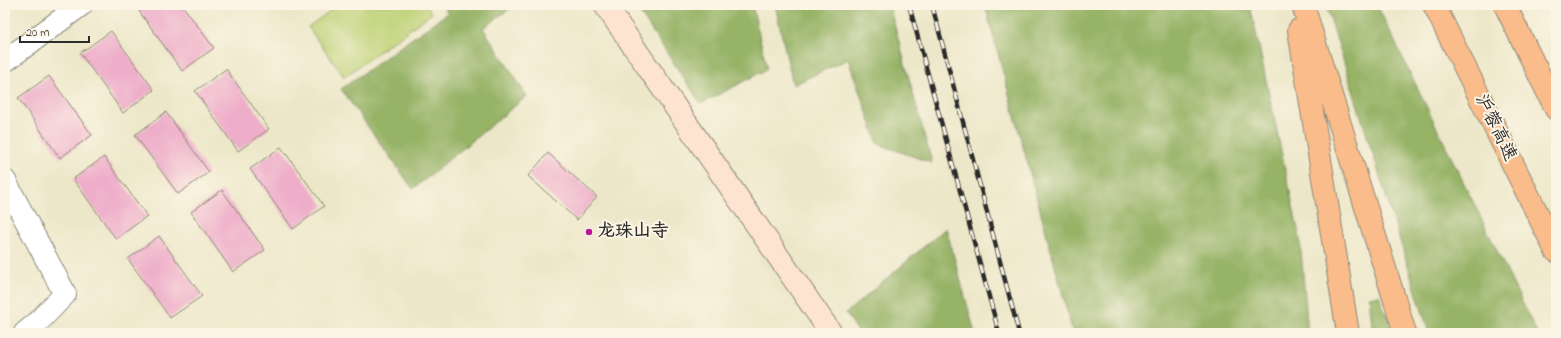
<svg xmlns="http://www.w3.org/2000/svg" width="1561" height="338" font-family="'Indie Flower','LXGW WenKai TC',sans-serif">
	<rect width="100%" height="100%" fill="#fcf5e5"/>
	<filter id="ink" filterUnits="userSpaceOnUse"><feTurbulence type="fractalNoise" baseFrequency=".025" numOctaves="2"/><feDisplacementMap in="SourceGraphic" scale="8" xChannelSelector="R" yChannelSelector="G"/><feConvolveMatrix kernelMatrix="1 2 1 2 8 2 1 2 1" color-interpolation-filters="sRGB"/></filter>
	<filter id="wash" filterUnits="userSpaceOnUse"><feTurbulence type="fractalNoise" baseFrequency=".012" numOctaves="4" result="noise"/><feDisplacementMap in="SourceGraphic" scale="16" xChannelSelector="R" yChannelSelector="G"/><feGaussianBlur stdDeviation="0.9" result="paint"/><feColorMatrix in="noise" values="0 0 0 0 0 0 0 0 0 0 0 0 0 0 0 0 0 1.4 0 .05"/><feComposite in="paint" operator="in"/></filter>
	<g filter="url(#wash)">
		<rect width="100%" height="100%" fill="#ede7c9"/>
		<path fill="#bdd175" stroke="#747e50" d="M338,5H426L432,13L344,77L308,27Z"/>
		<path fill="#96b366" stroke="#606f48" d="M442,5H515L483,28L527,96L413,189L341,89L448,13Z
			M635,5H752L767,69L701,104Z
			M775,5H889L932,163L878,144L848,59L793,85Z
			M985,5H1250L1300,239L1308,333H1073Z
			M1326,5H1377L1537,333H1429Z
			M946,228L975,333H859L846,313Z
			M1379,295L1393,333H1373L1369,297Z"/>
		<g id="blocks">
			<path fill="#eeadc9" d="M148,5H182L214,48L182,71L139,11Z
				M111,31L154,90L123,113L80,53Z
				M226,69L269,129L238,151L195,91Z
				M49,76L92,135L60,158L18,98Z
				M166,112L209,172L178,194L135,135Z
				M281,147L324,206L293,229L250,169Z
				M548,153L597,197L577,220L528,176Z
				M104,157L147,216L116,239L73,179Z
				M222,190L265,250L233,272L191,212Z
				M159,236L202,296L170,318L128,259Z"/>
		</g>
	</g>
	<g filter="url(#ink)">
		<use href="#blocks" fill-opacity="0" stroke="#8c897a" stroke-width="1"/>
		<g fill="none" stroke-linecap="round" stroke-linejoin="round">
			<defs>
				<path id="street" d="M5,61L81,5
					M5,181L65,294L37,323L25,333"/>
				<path id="secondary" d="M605,5L831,333"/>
				<path id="highway" d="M1303,5L1405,333
					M1434,5L1556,251
					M1505,5L1556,109
					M1299,30L1348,333"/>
			</defs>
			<use href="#street" stroke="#8c897a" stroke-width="24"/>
			<use href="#secondary" stroke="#8c897a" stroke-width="24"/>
			<use href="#highway" stroke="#8c897a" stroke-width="24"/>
			<use href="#street" stroke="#fff" stroke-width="22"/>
			<use href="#secondary" stroke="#fde4d0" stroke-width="22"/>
			<use href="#highway" stroke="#f9bc8a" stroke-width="22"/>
			<defs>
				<path id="rail" d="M909,5L999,333
					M932,5L1019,333"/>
			</defs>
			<use href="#rail" stroke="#2b2b2b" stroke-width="4.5"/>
			<use href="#rail" stroke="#fcf5e5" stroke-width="3" stroke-dasharray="9" stroke-linecap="butt"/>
		</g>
	</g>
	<circle fill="#b5179e" stroke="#fcf5e5" stroke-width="1.5" cx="589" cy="232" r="4"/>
	<g text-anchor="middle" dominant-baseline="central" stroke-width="4" stroke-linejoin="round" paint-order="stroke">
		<g font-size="18" fill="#2b2b2b" stroke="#fcf5e5">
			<text transform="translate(1495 128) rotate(64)">沪蓉高速</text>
		</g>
		<g font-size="18" font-weight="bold" fill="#2b2b2b" stroke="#fcf5e5" text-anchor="start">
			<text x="597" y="232">龙珠山寺</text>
		</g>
	</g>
	<rect width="1561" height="338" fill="none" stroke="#fcf5e5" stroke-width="20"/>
	<path d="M20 36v6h69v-6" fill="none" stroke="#2b2b2b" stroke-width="2"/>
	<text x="26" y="36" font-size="12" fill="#2b2b2b" stroke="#fcf5e5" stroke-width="3" paint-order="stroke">20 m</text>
</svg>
